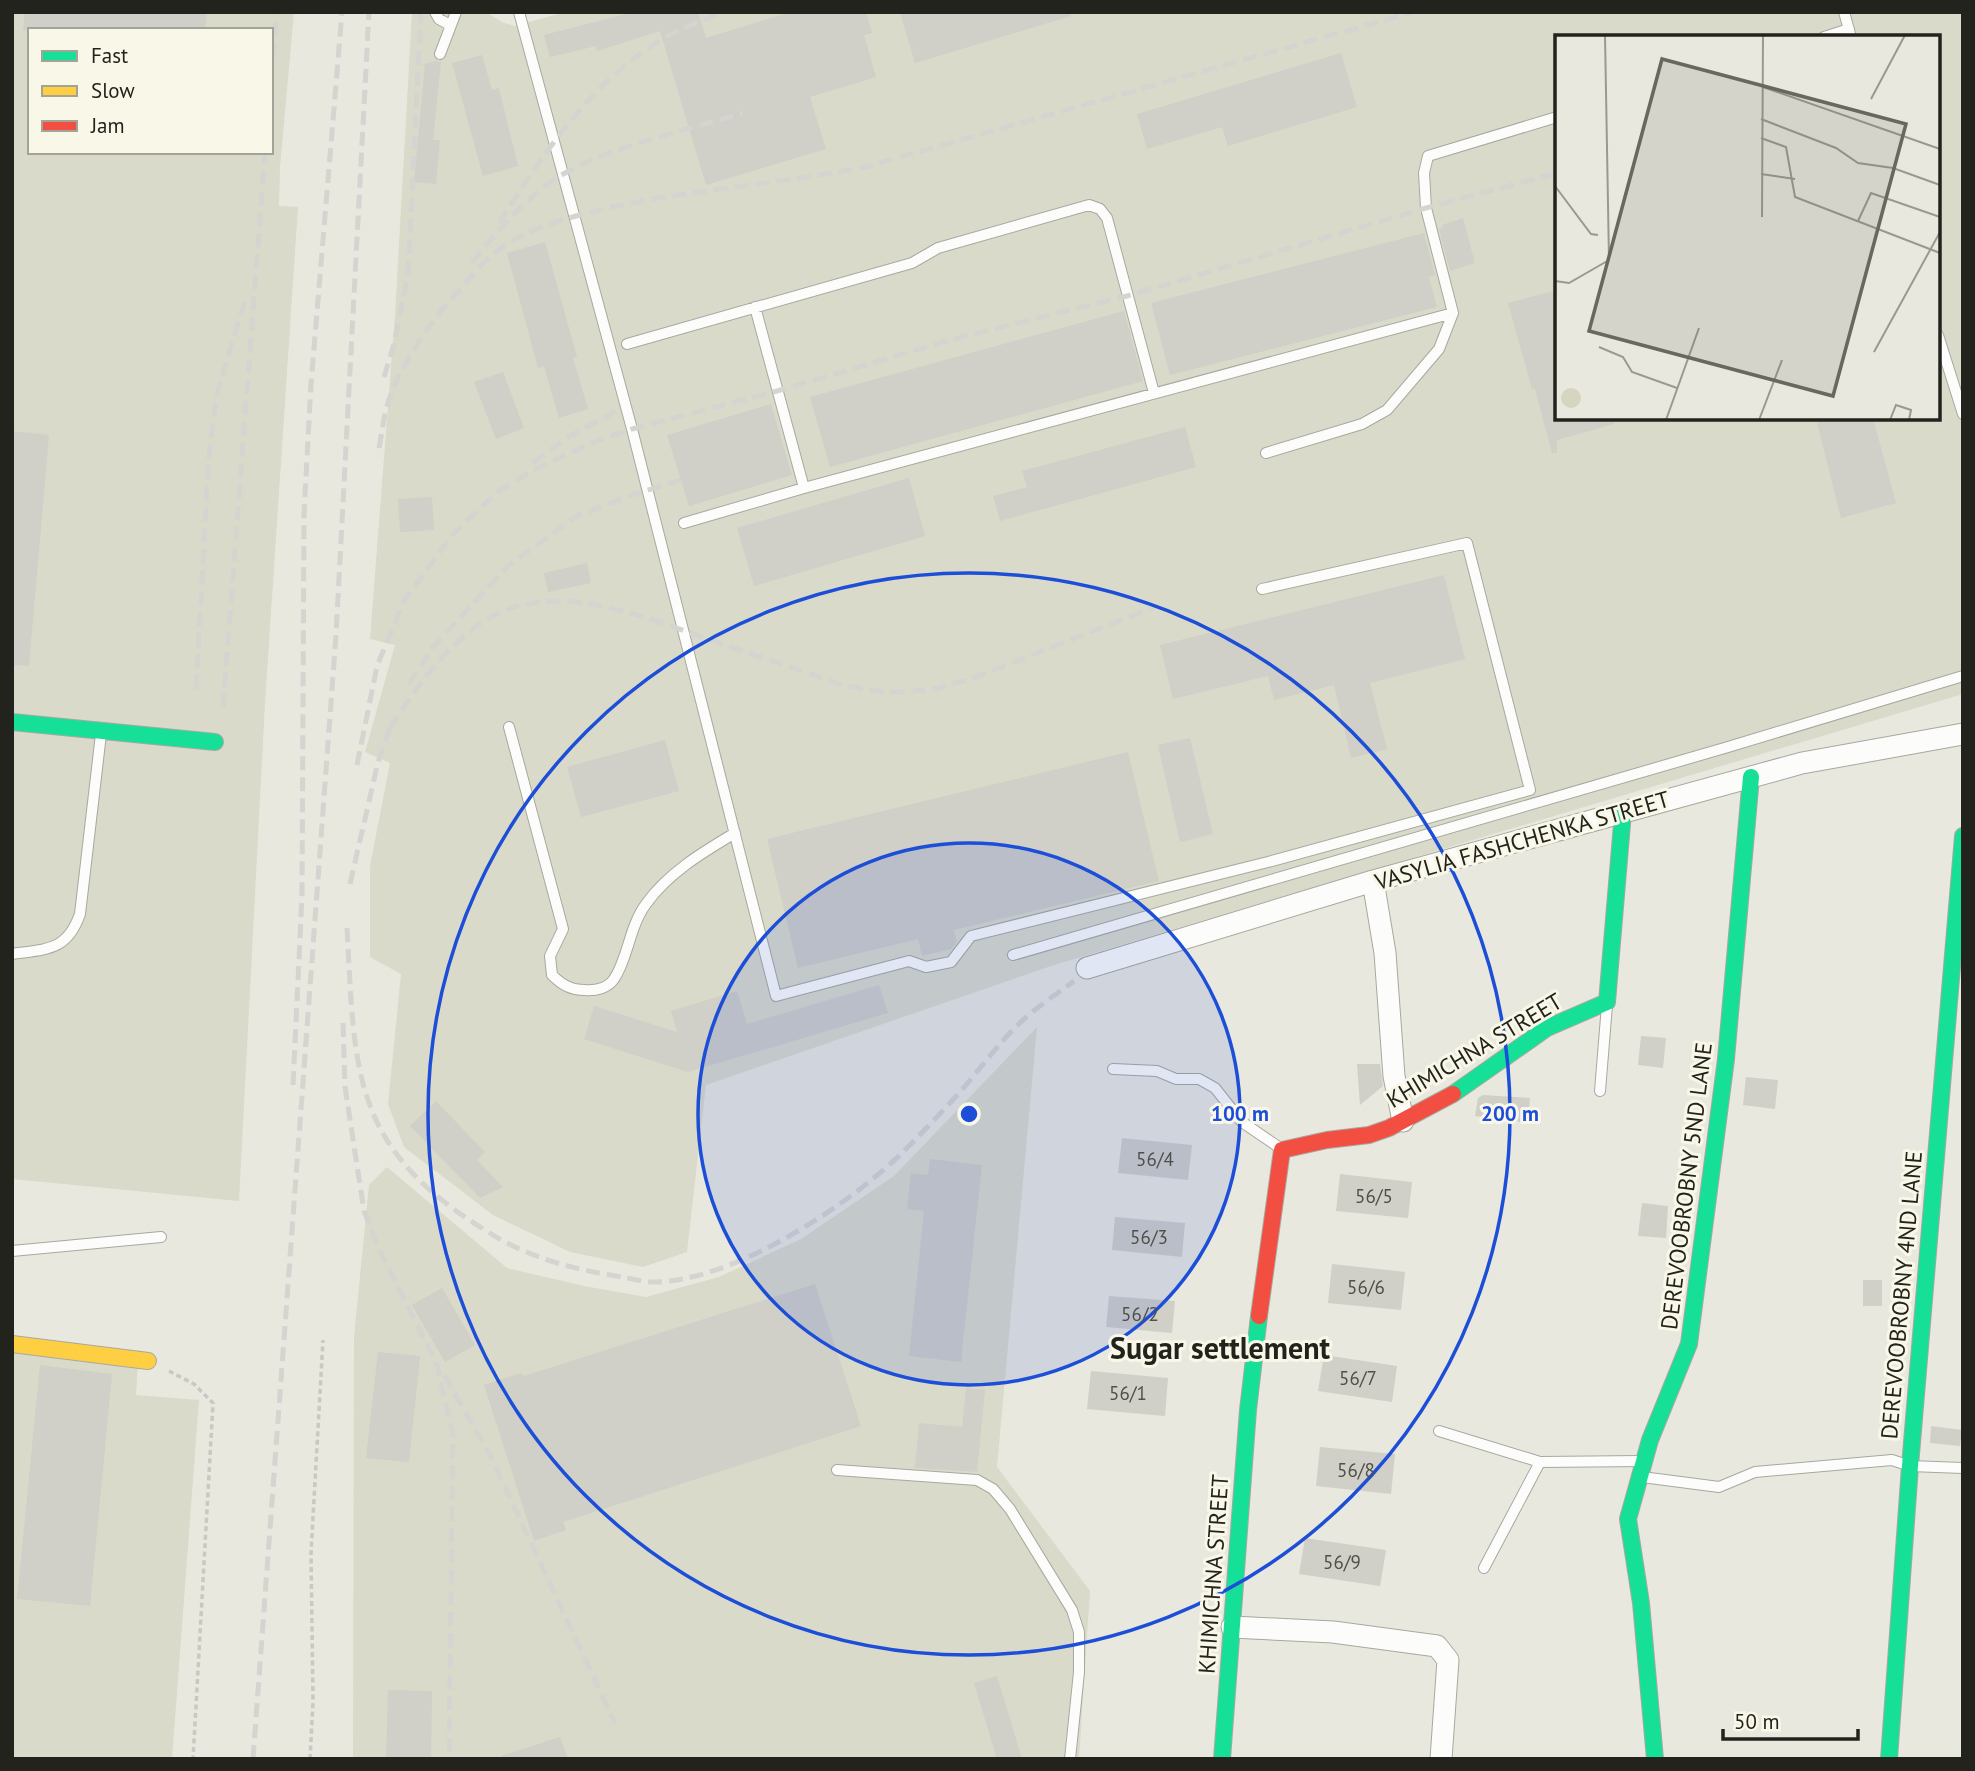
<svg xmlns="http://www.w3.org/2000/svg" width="1975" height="1771" font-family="'PT Sans',sans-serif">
	<rect width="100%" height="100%" fill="#e8e8de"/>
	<path fill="#dadaca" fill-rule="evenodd" d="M12,12H294L280,167L279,206L298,207L265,703L239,1201L12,1179ZM30,30H271V152H30Z
		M412,12H486L502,22L514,26L566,12H1963V694L1054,965L706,1085L687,1252L643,1267L570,1252L493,1215L404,1147L388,1104L401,974L370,957V866L390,763L365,752L395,645L370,639L395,315ZM1557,37H1938V418H1557Z
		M1037,1027L997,1467L1090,1591L1079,1759H353L354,1337L369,1185L387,1167L507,1268L584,1286L646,1297L719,1277L801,1239L894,1176Z
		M12,1353L138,1363L136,1395L199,1400L172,1759H12Z"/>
	<path fill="#d0cfc8" d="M25,12H207L205,30H23Z
		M634,12H698L706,38L791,12H866L872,33L864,35L876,77L810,97L826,149L706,185L660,31L597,51L596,46L550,57L544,35Z
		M900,12H1070L1071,16L915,63Z
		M1341,53L1357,107L1228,146L1222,127L1147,149L1137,114Z
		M482,55L492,90L499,88L518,166L483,176L452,63Z
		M436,61L441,62L433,140H440L436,184L414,182L425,64Z
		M1463,218L1475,263L1450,271L1439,229L1443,228L1442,225Z
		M1424,233L1435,275L1429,277L1437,307L1170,375L1151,303Z
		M545,242L577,357L573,358L588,409L559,418L544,366L538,368L507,253Z
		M1557,290V418H1614V424L1557,440V453H1552L1535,389H1532L1508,303Z
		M1124,311L1143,381L830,467L810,397Z
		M503,372L524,428L496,439L474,382Z
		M771,404L792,475L689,506L667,435Z
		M1816,418H1873L1896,503L1841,518Z
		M1185,427L1196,467L1000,521L993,496L1027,487L1022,471Z
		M12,431L49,435L29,666L12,665Z
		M909,478L925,536L754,586L737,528Z
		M432,497L434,530L400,532L398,499Z
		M587,563L591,583L548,592L544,573Z
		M1444,575L1465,659L1370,683L1387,749L1351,758L1334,685L1274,700L1268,676L1173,699L1160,645Z
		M1190,738L1213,834L1180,842L1158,745Z
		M665,740L679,791L581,817L567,767Z
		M1128,752L1159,881L954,930L957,942L951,949L922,956L918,939L798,968L767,839Z
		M879,985L888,1013L688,1072L584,1039L594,1006L677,1032L671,1011L737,991L747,1024Z
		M1641,1036L1666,1038L1663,1068L1638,1065Z
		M1357,1064H1380L1383,1086L1360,1105Z
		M1746,1077L1778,1080L1775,1109L1743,1105Z
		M1483,1095L1530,1098L1528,1123L1475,1116L1478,1098Z
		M436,1101L485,1152L477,1160L503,1187L480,1198L410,1126Z
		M1122,1138L1192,1145L1188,1180L1118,1173Z
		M930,1159L982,1165L961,1362L909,1356L924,1211L907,1209L911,1173L928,1175Z
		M1340,1174L1412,1182L1408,1218L1336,1211Z
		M1642,1203L1668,1206L1666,1238L1638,1236Z
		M1115,1217L1185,1223L1182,1257L1112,1250Z
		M1332,1264L1405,1272L1401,1310L1328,1303Z
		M1863,1280H1882V1306H1863Z
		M815,1284L861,1426L563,1522L566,1530L534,1541L484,1385L518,1374H523L524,1376Z
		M442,1288L475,1345L445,1362L412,1305Z
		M1109,1296L1175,1301L1172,1333L1106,1327Z
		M378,1352L420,1356L409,1462L366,1458Z
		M1324,1355L1397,1366L1392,1402L1318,1391Z
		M40,1365L112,1374L90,1606L17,1599Z
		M1091,1371L1168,1378L1165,1416L1087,1409Z
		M966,1388L985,1390L977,1472L915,1468L919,1423L962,1427Z
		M1931,1426L1962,1430L1960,1446L1930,1443Z
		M1320,1447L1395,1454L1391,1494L1316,1486Z
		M1305,1538L1386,1550L1380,1586L1299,1574Z
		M997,1676L1022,1759H997L974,1683Z
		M388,1690L432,1691L431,1759H386Z
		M560,1737L568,1759H502L501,1756Z"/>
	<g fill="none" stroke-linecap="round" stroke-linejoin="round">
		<defs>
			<path id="lane" d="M435,12L439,19L450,25
				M519,12L632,429L776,996L909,961L926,967L951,962L971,936L1268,862L1530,790L1467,543L1262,589
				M1844,12L1851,37
				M1824,37L1849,29
				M440,54L456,12
				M755,307L804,488
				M1938,335L1963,414
				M627,344L912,263L938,248L1089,205L1100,209L1107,218L1154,393
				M1266,453L1362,424L1387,410L1439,349L1453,313L1426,208L1424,173L1428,156L1557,117
				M684,523L804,488L1453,313
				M509,727L563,929L550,956L552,975C562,985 571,990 585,990C596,991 608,988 614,979C628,959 629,927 646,904C668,873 703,852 735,833
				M12,954C47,949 67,951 80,914L101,734
				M1013,955L1728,747L1963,676
				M1113,1069L1157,1071L1176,1079H1199L1215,1088L1242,1122L1280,1148
				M1600,1091L1607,1005
				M12,1251L161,1237
				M1439,1431L1540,1462L1484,1568
				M1540,1462L1642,1461
				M837,1470L977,1480L993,1489L1010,1509L1072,1610L1079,1632V1672L1070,1759
				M1642,1477L1719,1487L1755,1472L1892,1460L1910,1466L1963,1468"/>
			<path id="street" d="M1373,881L1385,953L1394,1076L1403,1121
				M1087,968L1373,881L1802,763L1963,734
				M1232,1627L1333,1632L1437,1646L1448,1660L1441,1759"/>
			<path id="fast" d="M12,722L215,742
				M1453,1094L1547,1028L1607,1002L1623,812
				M1222,1759L1248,1410L1259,1316
				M1655,1759L1641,1603L1628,1519L1650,1440L1689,1344L1726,1059L1751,777
				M1889,1759L1910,1466L1963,836"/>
			<path id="slow" d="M12,1344L148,1361"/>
			<path id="jam" d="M1259,1316L1282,1150L1327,1140L1369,1135L1389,1128L1453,1094"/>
		</defs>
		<use href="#lane" stroke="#a8a8a0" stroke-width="12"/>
		<use href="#street" stroke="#a8a8a0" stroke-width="23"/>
		<use href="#fast" stroke="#a8a8a0" stroke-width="18"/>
		<use href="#slow" stroke="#a8a8a0" stroke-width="18"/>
		<use href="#jam" stroke="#a8a8a0" stroke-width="18"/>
		<path stroke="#c8c8c4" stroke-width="3.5" stroke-dasharray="5 3.5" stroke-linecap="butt" d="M169,1371L194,1384L213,1403L193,1759
			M310,1759L313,1702L311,1553L323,1340"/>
		<use href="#lane" stroke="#fcfcfa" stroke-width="10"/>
		<use href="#street" stroke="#fcfcfa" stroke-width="21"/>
		<use href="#fast" stroke="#16e098" stroke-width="16"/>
		<use href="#slow" stroke="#ffcf43" stroke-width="16"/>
		<use href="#jam" stroke="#f24e42" stroke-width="16"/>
		<path stroke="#d4d4d0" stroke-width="5" stroke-dasharray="14 7" stroke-linecap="butt" d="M271,77L277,12
			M499,223C540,158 586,90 651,46C673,31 699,22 724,12
			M472,263C492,235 534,190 565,173C616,145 686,130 743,113
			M384,377L394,344L408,275L421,12
			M379,448C382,434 383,420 387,406C398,368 429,323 456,294C469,280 481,263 496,252C522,231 556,221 588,213C679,189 773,186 865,167L1413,12
			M533,463L565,439L616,411
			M498,492L532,471L559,458L599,440L632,429L777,391L954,339L1127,296L1426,208L1557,173
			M409,684L433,647L509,565L577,516L632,495L681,480
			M196,689L209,453L218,389L246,298
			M223,708L265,152
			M390,728C417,687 446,644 489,618C557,578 649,619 716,642C758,656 800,670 842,685L876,691L906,692L934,689L971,679L1154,607
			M357,765L377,666L404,601L452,535L503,487
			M350,884L378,762L393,719
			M347,928C355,1074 351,1148 488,1232C529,1258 575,1270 623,1277C633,1279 644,1282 655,1282C733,1281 846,1207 901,1154C921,1134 941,1113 960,1092C981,1068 999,1042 1023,1020C1038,1006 1057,994 1074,981
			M343,1023L345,1087L364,1211L379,1249L436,1362L453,1435L449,1759
			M293,1085L302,896L304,513L311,384L342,12
			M444,1375L489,1453L615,1723
			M253,1759L336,635L369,12"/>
	</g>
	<circle cx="969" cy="1114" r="271" fill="#1d4ed8" fill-opacity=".12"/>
	<g fill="none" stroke="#1d4ed8" stroke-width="3.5">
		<circle cx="969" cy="1114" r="271"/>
		<circle cx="969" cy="1114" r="541"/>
	</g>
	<g text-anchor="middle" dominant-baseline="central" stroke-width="6" stroke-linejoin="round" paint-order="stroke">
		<g font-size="19" fill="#50504a">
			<text x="1155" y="1159">56/4</text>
			<text x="1374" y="1196">56/5</text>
			<text x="1149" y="1237">56/3</text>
			<text x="1366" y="1287">56/6</text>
			<text x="1140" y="1314">56/2</text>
			<text x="1358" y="1378">56/7</text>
			<text x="1128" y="1393">56/1</text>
			<text x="1356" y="1470">56/8</text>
			<text x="1342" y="1562">56/9</text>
		</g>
		<g font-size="23" fill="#23231d" stroke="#f9f8e8">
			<text transform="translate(1522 840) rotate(-16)">VASYLIA FASHCHENKA STREET</text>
			<text transform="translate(1474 1050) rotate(-31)">KHIMICHNA STREET</text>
			<text transform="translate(1686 1186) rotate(-83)">DEREVOOBROBNY 5ND LANE</text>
			<text transform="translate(1901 1295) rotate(-85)">DEREVOOBROBNY 4ND LANE</text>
			<text transform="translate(1213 1574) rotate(-86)">KHIMICHNA STREET</text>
		</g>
		<g font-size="30" font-weight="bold" fill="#23231d" stroke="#f9f8e8">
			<text x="1220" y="1347">Sugar settlement</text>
		</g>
	</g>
	<g transform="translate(1555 35)">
		<rect width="385" height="385" fill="#e8e8de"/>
		<path d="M6 363a10 10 0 1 1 20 0a10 10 0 1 1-20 0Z" fill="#d6d5bf"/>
		<path fill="none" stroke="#999991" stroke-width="2" d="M208,52L385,114M316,64L350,0M206,84L281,113L303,128L338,133L385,150M206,103L231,112L240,162L385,218M206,139L240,144M0,151L36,199L43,200M207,182L208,0M303,186L316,158L385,182M0,246L14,248L54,225L50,0M44,312L68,322L77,337L122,353M319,317L385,197M111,385L144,293M204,385L227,325M335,385L341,370L356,375L354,385"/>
		<path fill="#686861" fill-opacity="0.15" stroke="#686861" stroke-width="3.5" d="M107,24L351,89L278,361L34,296Z"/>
		<rect width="385" height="385" fill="none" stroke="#23231d" stroke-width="3.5"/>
	</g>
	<circle cx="969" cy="1114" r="10" fill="#1d4ed8" stroke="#f9f8e8" stroke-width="3.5"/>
	<g font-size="21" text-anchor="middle" font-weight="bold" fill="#1d4ed8" stroke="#f9f8e8" stroke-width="6" stroke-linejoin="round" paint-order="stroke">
		<text x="1240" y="1121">100 m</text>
		<text x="1510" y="1121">200 m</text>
	</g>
	<rect width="1975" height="1771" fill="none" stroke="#23231d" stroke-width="28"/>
	<rect x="28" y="28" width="245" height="126" fill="#f9f8e8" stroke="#a3a397" stroke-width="2"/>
	<rect x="42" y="51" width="35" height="10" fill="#16e098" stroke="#a3a397" stroke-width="2"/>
	<text x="91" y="63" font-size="21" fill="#23231d">Fast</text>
	<rect x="42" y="86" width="35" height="10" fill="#ffcf43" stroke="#a3a397" stroke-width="2"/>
	<text x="91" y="98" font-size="21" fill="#23231d">Slow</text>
	<rect x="42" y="121" width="35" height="10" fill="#f24e42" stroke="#a3a397" stroke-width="2"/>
	<text x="91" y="133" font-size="21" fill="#23231d">Jam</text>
	<path d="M1723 1729v10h135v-10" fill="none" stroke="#23231d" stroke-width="3.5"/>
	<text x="1734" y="1729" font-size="21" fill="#23231d" stroke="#f9f8e8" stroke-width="5" paint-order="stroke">50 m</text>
</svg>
